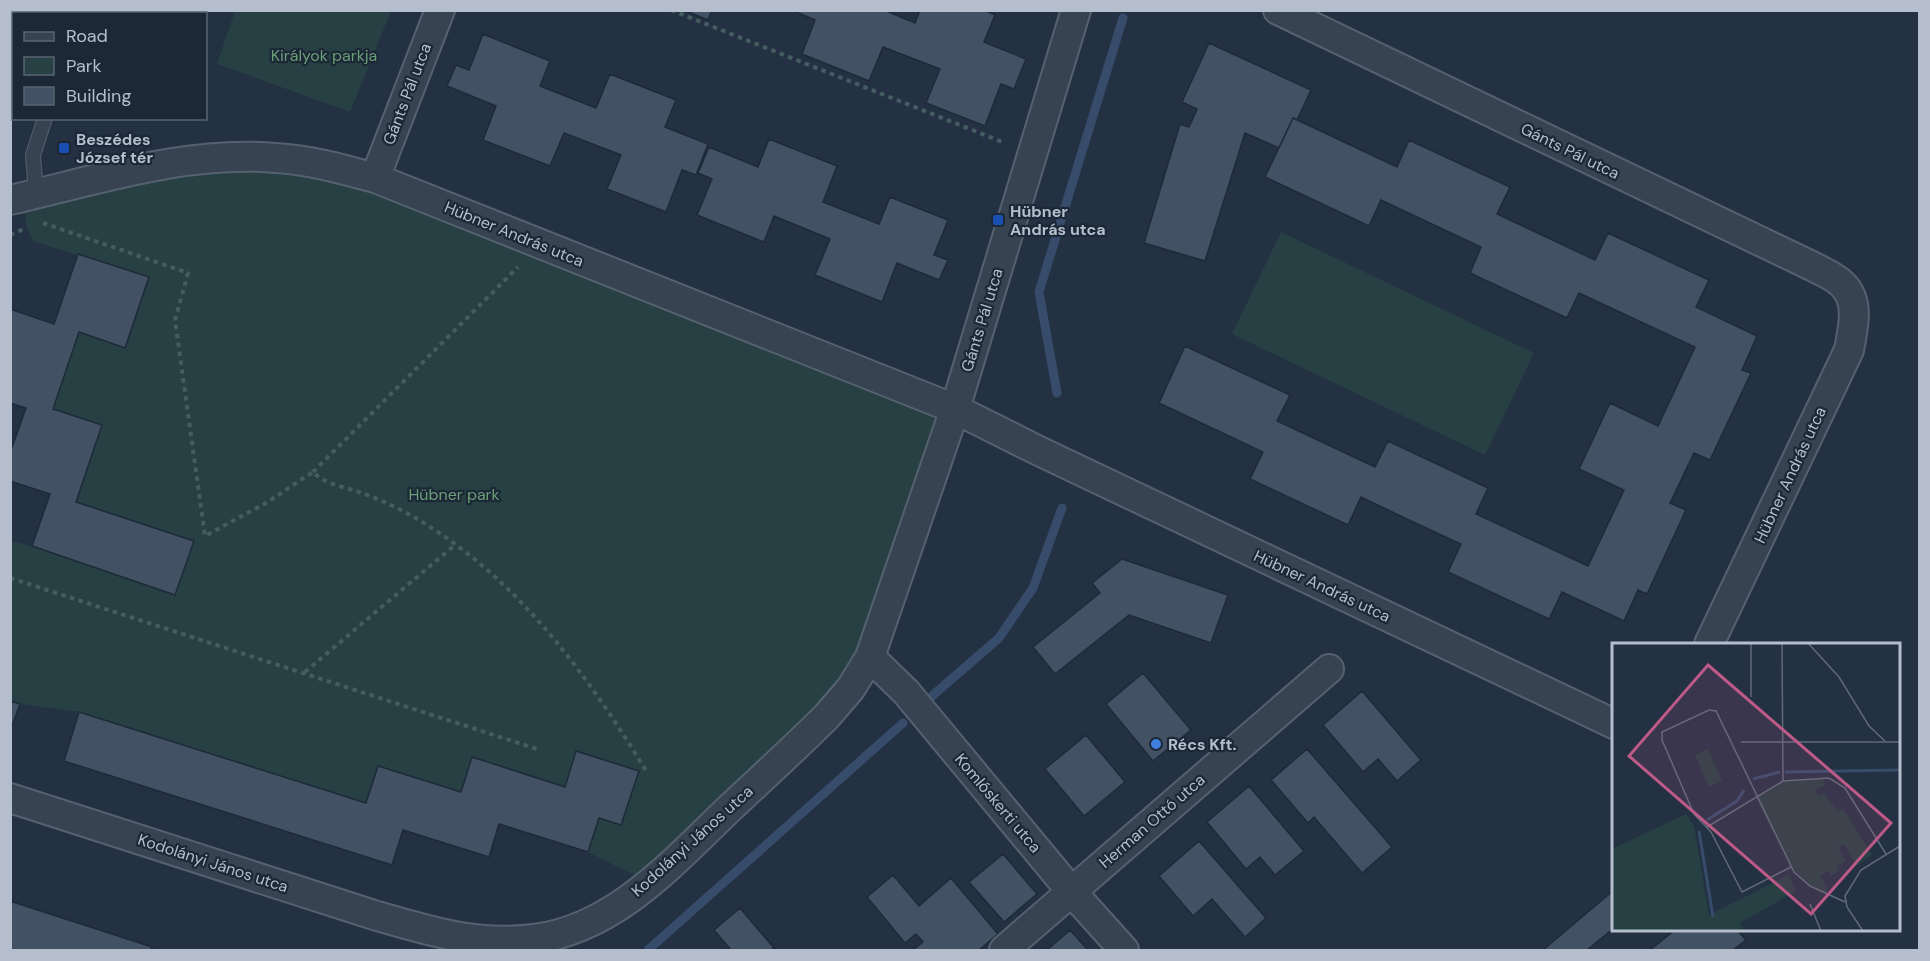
<svg xmlns="http://www.w3.org/2000/svg" width="1930" height="961" font-family="'DM Sans',sans-serif">
	<rect width="100%" height="100%" fill="#243143"/>
	<path fill="#264044" d="M235,11V10L391,11L350,112L217,64Z
		M323,163L955,409L870,657L650,883L588,852L599,818L622,825L639,771L577,751L565,787L472,757L461,792L378,766L366,803L79,712L20,704L11,701V541L32,546L175,594L193,542L76,502L102,426L53,409L79,332L125,348L149,278L33,241L27,228L23,197L160,165Z
		M1281,232L1534,353L1485,455L1232,334Z"/>
	<g fill="none" stroke-linecap="round" stroke-linejoin="round">
		<path stroke="#374c6b" stroke-width="9" d="M1057,393L1039,292L1123,18
			M932,696L999,638L1033,588L1062,508
			M648,950L903,723"/>
	</g>
	<path fill="#435165" stroke="#1f2a39" stroke-width="1.5" d="M684,10H712L708,20Z
		M791,10H884L915,23L920,10H984L995,15L984,42L1026,59L1014,89L1001,84L985,126L926,103L940,69L883,47L869,81L802,54L815,20Z
		M483,34L550,61L540,86L596,108L610,74L676,100L665,127L708,144L696,175L682,170L666,212L607,189L621,155L616,153L564,133L550,166L483,140L496,106L447,86L456,65L469,70Z
		M1209,43L1311,90L1297,120L1293,118L1279,148L1245,133L1205,261L1144,243L1180,124L1189,127L1197,109L1182,102Z
		M1293,118L1397,167L1409,140L1510,187L1497,214L1595,260L1608,233L1709,280L1696,307L1757,336L1742,370L1751,373L1710,460L1694,453L1670,503L1686,510L1647,594L1638,590L1624,621L1562,592L1549,619L1448,572L1461,544L1411,521L1361,497L1348,525L1250,479L1263,452L1159,403L1185,346L1290,395L1277,421L1375,467L1388,441L1488,488L1476,514L1588,566L1624,490L1579,469L1610,403L1658,426L1695,347L1579,293L1567,318L1470,273L1481,247L1381,200L1369,226L1265,177Z
		M769,139L837,166L823,202L879,224L890,197L948,220L934,255L948,260L939,280L897,263L882,302L815,275L830,239L774,216L764,242L697,215L712,179L698,173L709,147L758,167Z
		M78,254L149,277L125,348L79,332L53,409L102,425L76,502L194,541L175,595L32,546L50,494L10,481V453L26,408L10,403V309L54,324Z
		M1122,559L1228,595L1211,643L1129,615L1055,674L1033,647L1100,593L1092,583Z
		M1143,673L1191,730L1153,761L1106,704Z
		M1362,691L1421,760L1397,781L1378,759L1363,772L1323,725Z
		M10,701L20,704L10,731Z
		M79,712L366,803L378,766L461,792L472,757L565,787L576,751L639,771L621,825L599,818L588,852L499,824L489,857L403,830L392,865L64,761Z
		M1086,735L1125,782L1084,816L1045,769Z
		M1307,749L1392,847L1362,873L1314,817L1308,823L1271,780Z
		M1249,786L1304,851L1275,875L1260,857L1246,869L1207,822Z
		M1199,841L1266,918L1245,937L1212,899L1193,916L1159,876Z
		M1003,854L1037,894L1004,922L969,882Z
		M893,875L919,906L951,878L998,934L979,950H913L923,942L916,934L905,943L867,897Z
		M1614,890V928L1587,950H1543Z
		M10,901L152,947L151,950H10Z
		M740,908L774,948L771,950H731L714,930Z
		M1070,930L1088,950H1047Z
		M1675,930H1737L1746,940L1733,950H1650Z"/>
	<g fill="none" stroke-linecap="round" stroke-linejoin="round">
		<defs>
			<path id="service" d="M10,22L14,24
				M36,194L33,155L45,118"/>
			<path id="minor" d="M1278,10L1814,267C1823,272 1836,277 1843,285C1860,302 1853,328 1849,350L1709,644
				M375,178L440,10
				M10,200C97,180 187,150 276,158C310,160 342,169 375,178L955,409L1039,451L1614,724
				M870,657L906,692L1071,891L1124,950
				M10,798L374,915C428,931 477,946 534,939C616,929 675,860 731,807C763,777 796,747 827,716L851,688L870,657L955,409L1076,10
				M1004,950L1329,669"/>
		</defs>
		<use href="#service" stroke="#56616f" stroke-width="16"/>
		<use href="#minor" stroke="#56616f" stroke-width="32"/>
		<path stroke="#445d60" stroke-width="4" stroke-dasharray="4.5 4.5" stroke-linecap="butt" d="M671,10L1005,143
			M43,223L188,273L175,320L205,536L266,503L313,472C326,485 345,487 362,493C384,501 407,512 427,525C523,585 590,679 648,774
			M10,235L24,229
			M313,472L518,267
			M10,578L540,750
			M305,672L456,544"/>
		<use href="#service" stroke="#384352" stroke-width="14"/>
		<use href="#minor" stroke="#384352" stroke-width="28"/>
	</g>
	<g fill="#1a4fb4" stroke="#1d2837" stroke-width="2">
		<rect x="58" y="142" width="12" height="12" rx="3"/>
		<rect x="992" y="214" width="12" height="12" rx="3"/>
	</g>
	<circle fill="#3f7fe0" stroke="#1d2837" stroke-width="2" cx="1156" cy="744" r="6"/>
	<g text-anchor="middle" dominant-baseline="central" stroke-width="4.5" stroke-linejoin="round" paint-order="stroke">
		<g font-size="16" fill="#6b9f77" stroke="#1d2837">
			<text x="324" y="55">Királyok parkja</text>
			<text x="454" y="494">Hübner park</text>
		</g>
		<g font-size="16" fill="#b5becc" stroke="#1d2837">
			<text transform="translate(407 94) rotate(-69)">Gánts Pál utca</text>
			<text transform="translate(1570 151) rotate(26)">Gánts Pál utca</text>
			<text transform="translate(514 234) rotate(22)">Hübner András utca</text>
			<text transform="translate(982 320) rotate(-73)">Gánts Pál utca</text>
			<text transform="translate(1790 475) rotate(-65)">Hübner András utca</text>
			<text transform="translate(1322 586) rotate(25)">Hübner András utca</text>
			<text transform="translate(998 803) rotate(50)">Komlóskerti utca</text>
			<text transform="translate(1152 821) rotate(-41)">Herman Ottó utca</text>
			<text transform="translate(692 841) rotate(-42)">Kodolányi János utca</text>
			<text transform="translate(213 863) rotate(18)">Kodolányi János utca</text>
		</g>
		<g font-size="16" font-weight="bold" fill="#b5becc" stroke="#1d2837" text-anchor="start">
			<text x="76" y="139">Beszédes<tspan x="76" dy="18">József tér</tspan></text>
			<text x="1010" y="211">Hübner<tspan x="1010" dy="18">András utca</tspan></text>
			<text x="1168" y="744">Récs Kft.</text>
		</g>
	</g>
	<g transform="translate(1612 643)">
		<rect width="288" height="288" fill="#243143"/>
		<path d="M96,106L110,138L97,144L83,112ZM211,134L214,142L203,146L206,153L211,150L227,168L231,165L260,212L245,223L232,201L226,204L234,218L225,223L228,228L219,233L216,228L208,233L216,246L213,251L198,243L179,224L143,154L169,139ZM74,171L82,183L97,272L176,232L184,248L128,280L132,288H0V206Z" fill="#264044"/>
		<path fill="none" stroke="#374c6b" stroke-width="3" d="M173,129L288,127M141,136L168,129M95,177L125,158L132,147M87,188L101,274"/>
		<path fill="none" stroke="#5e697a" stroke-width="1.5" d="M170,0L171,138M196,0L227,34L257,83L273,98M139,54V0M129,99H288M95,184L171,138L217,135L233,145L274,211M179,224L130,249L99,189L82,171L50,97V89L97,67L104,68L182,229L198,243L233,259M198,261L209,288M251,288L235,264L233,253L249,227L288,203"/>
		<path fill="#bd5a88" fill-opacity="0.15" stroke="#bd5a88" stroke-width="3" d="M96,22L279,180L199,271L17,113Z"/>
		<rect width="288" height="288" fill="none" stroke="#b5becc" stroke-width="3"/>
	</g>
	<rect width="1930" height="961" fill="none" stroke="#b5becc" stroke-width="24"/>
	<rect x="12" y="12" width="195" height="108" fill="#1d2837" stroke="#5a6473" stroke-width="1.5"/>
	<rect x="24" y="32" width="30" height="9" fill="#384352" stroke="#5a6473" stroke-width="1.5"/>
	<text x="66" y="42" font-size="18" fill="#b5becc">Road</text>
	<rect x="24" y="57" width="30" height="18" fill="#264044" stroke="#5a6473" stroke-width="1.5"/>
	<text x="66" y="72" font-size="18" fill="#b5becc">Park</text>
	<rect x="24" y="87" width="30" height="18" fill="#435165" stroke="#5a6473" stroke-width="1.5"/>
	<text x="66" y="102" font-size="18" fill="#b5becc">Building</text>
</svg>
